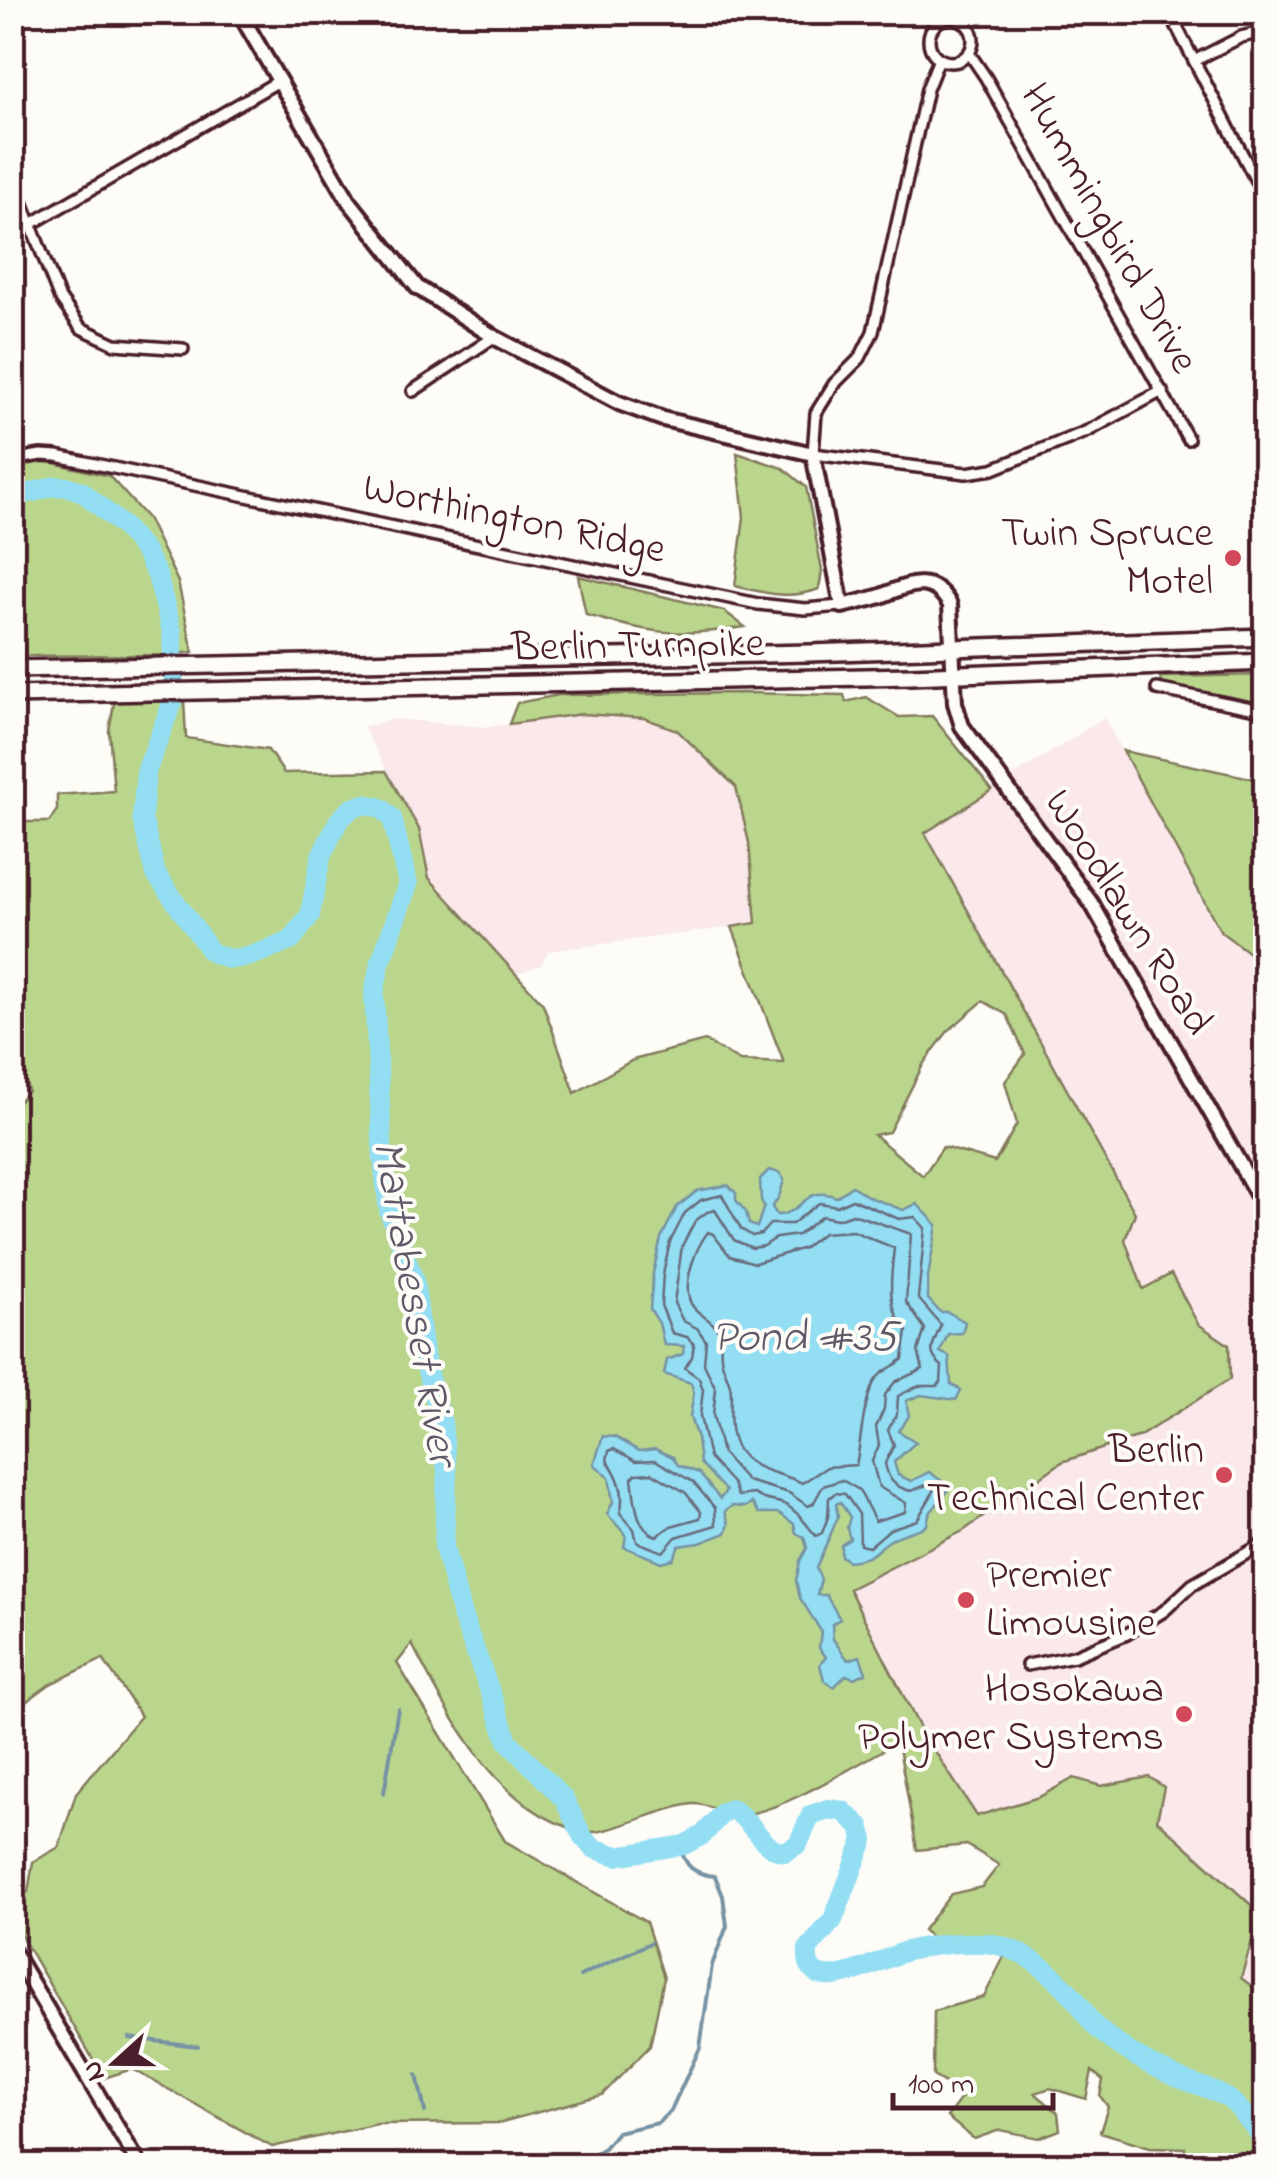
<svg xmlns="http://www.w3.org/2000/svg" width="1278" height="2178" font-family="'Indie Flower',sans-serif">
	<rect width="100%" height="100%" fill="#fdfcf7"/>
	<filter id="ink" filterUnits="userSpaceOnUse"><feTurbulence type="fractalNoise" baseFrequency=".01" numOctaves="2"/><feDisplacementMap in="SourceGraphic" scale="20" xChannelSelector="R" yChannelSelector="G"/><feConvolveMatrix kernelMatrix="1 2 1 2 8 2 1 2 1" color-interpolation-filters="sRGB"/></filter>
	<g filter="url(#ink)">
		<path fill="#fae8eb" d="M582,714L644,718L677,730L736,787L749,842L756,924L548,951L541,965L516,974L429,878L419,829L363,727L394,719L486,727Z
			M1104,718L1221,932L1260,960L1265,959V1996L1241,1978L1260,1913L1157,1820L1149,1777L1101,1786L1074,1778L1039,1797L977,1817L921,1730L849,1588L963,1531L1062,1462L1140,1436L1229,1345L1198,1324L1171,1275L1143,1289L1125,1240L1135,1213L924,833Z"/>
		<path fill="#bad68d" stroke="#827a5c" stroke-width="2.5" fill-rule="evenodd" d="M737,453L783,468L806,487L822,570L819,589C790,600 765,593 735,586L744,517Z
			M45,461L109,476L147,518L178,582L193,652L164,655L13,656V468Z
			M578,576L724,611L745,627C676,638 652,633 586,615Z
			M1265,675V706L1162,686L1160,677Z
			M744,693L844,695L846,702L866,697L899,717L932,716L992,790L925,833L1135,1213L1125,1240L1143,1289L1171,1274L1198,1324L1229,1345L1230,1379L1140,1436L1062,1462L963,1531L849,1589L921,1730L977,1816L1039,1797L1074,1778L1101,1786L1149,1777L1164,1787L1157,1820L1260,1913L1241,1978L1265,1996V2165H1183L1185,2148L1150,2147L1100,2132L1108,2107L1100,2096L1103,2080L1092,2071L1086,2099L1050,2088L1035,2093L1058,2113L1060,2130L1039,2138L1000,2130L974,2139L947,2117L964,2094L933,2076L934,2011L984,1997L1009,1946L936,1943L923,1930L951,1894L982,1887L999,1865L967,1845L917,1850L898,1742C860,1762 778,1815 738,1815C723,1815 708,1803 693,1804C667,1806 607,1834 590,1832C503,1821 448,1714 412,1644L397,1663L505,1841L646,1922L664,1978L650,2046L602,2095L498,2123L377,2124L272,2147L132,2069L104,2078L13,1922V1901L28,1892L33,1862L59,1847L76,1793L141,1716L103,1659L50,1684L27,1701L13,1696L12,1109L28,1091L13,1024V822H49L57,810V795L114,791L109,730L115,699L184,700L186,738L268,750L284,773L386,771L419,829L429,878L543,1004L575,1093L633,1060L705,1041L740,1061L784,1063L732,927L756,923L749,843L736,787L677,730L644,718L582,714L509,724L517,703L559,695ZM983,1001L1007,1015L1025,1054L1005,1082L1017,1124L995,1162L943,1147L923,1176L874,1135L889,1132L924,1063L948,1031Z
			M1123,751L1265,781V959L1260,961L1221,932Z"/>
		<path fill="#93def3" stroke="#7692a3" stroke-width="2.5" d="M769,1170L780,1173L784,1180L779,1197L772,1207L777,1215C803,1215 803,1184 836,1197L852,1186L869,1197L903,1210L917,1204L937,1225L928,1277V1299L940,1312H948L965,1322L962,1333L948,1334L940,1352L949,1356L951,1384L961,1390L956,1400L921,1395L906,1401L909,1416L898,1431L916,1442L894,1462L898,1475L911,1481L929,1472L942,1481L948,1491L929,1514L927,1525C916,1532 905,1532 894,1538C871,1550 881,1557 848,1561L841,1556V1545L850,1539L847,1528L850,1517L840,1502L836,1504L838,1517L816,1568L821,1579L817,1595H826L840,1619L832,1624L833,1639L848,1660L860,1656L866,1673L854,1678L846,1675L834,1687L824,1680L820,1664L826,1657L819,1648L821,1631L800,1598L796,1581L800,1561L807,1548L804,1537L796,1533L794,1524L779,1513H759L752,1503L745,1507L732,1506L725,1511L729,1524L726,1533L700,1543L679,1546L673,1559L661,1562L624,1547L626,1535L607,1514L613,1502L609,1477L594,1464L603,1436L615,1437L639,1451L655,1449L673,1457L678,1465L699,1473L720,1499L726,1491L700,1463L697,1438L690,1417L694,1393L691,1383L664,1374L667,1360L683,1354L684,1346L664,1345L659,1323L650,1309L653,1273L661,1238L677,1207L697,1191L728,1185L736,1193V1200L746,1212L749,1224L757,1227L764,1206L761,1200L760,1179Z"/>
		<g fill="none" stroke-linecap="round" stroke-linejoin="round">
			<path stroke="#676b7b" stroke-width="2.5" d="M722,1195L741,1229L752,1236L761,1234L770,1224H792L819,1203L837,1206L852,1199L899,1219L915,1217L925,1228L918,1298L941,1325C935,1342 924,1352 942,1366L941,1382L937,1386H918L898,1396L897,1413L888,1430L894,1445L885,1463C888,1480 894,1487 911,1491L929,1484L934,1491L917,1520L890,1529L869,1547L860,1545L859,1514L845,1494L835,1493L829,1498L828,1517L822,1533L816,1536C807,1526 799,1512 786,1505C774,1499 769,1504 754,1494L738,1496L733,1484L709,1458L700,1416L703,1390L699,1378L685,1368L692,1357L694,1344L687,1337L672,1333L661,1305L663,1274L670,1242L685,1213L701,1200Z
				M715,1210L734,1240L752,1248L764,1246L776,1238L798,1235L822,1216L837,1219L853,1214L911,1234L906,1302L925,1329L918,1351L923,1369L895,1382L885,1395L884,1409L876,1427L879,1445L872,1461L879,1487L906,1503L905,1512L875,1521L859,1490L842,1480L823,1486L813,1504L808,1506L789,1493L747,1481L722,1453L713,1415L716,1389L704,1364L706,1341L697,1328L683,1321L674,1303L682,1246L695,1221L707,1212Z
				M853,1231L894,1248C891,1280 885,1306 907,1331L903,1359C896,1366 884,1369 877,1378C863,1396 861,1443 856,1465L827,1467L802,1483C781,1472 749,1472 736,1446C728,1430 731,1410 731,1393C731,1379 721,1368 721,1356C720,1347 722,1341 719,1333C713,1317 692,1314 689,1298C684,1279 696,1247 708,1232L713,1234L730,1256L755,1263L804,1248L823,1233Z
				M614,1449L636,1461L655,1460L693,1482L715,1508L716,1525L676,1537L663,1552L637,1542L634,1529L620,1513C626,1493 619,1476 607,1460L609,1451Z
				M652,1473L685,1492L701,1512L700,1518L671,1526L657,1536C635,1530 635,1499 632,1478L636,1474Z"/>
			<path stroke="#7692a3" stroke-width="4" d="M384,1793L398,1709
				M580,1976L650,1943
				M129,2038L198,2046
				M417,2075L425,2112
				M573,2166L604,2148L617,2132L658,2123L671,2110L700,2048L712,1965L727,1926L723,1896L715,1876C694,1874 685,1867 680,1846"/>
			<path stroke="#93def3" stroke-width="20" d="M12,498L54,486L69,487L83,492L124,527L145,552L157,575L172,632L174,698L146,772L142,818L156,874L211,952L229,959L248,957L291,941L310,915L321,856L339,820L352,808L365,804L381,808L392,818L408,884L380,964L374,993L383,1159L389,1211L414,1280L426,1367L442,1422L447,1473L444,1547L461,1612L508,1741L564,1799L583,1837L593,1848L617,1856L684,1845L703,1835L723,1812L731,1809C753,1819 760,1849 785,1852L798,1844L811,1815L828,1809L843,1811L860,1826L864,1840L833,1920L808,1949C803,2006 883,1957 907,1951C931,1945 958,1942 983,1943C1017,1944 1052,1972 1073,1996C1082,2006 1086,2018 1096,2027C1120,2049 1151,2066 1181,2079C1197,2085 1216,2090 1230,2100C1244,2111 1253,2128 1266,2140"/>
			<defs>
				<path id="street" d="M1169,12L1266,200
					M929 40a22 22 0 1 1 44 0a22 22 0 1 1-44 0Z
					M969,53L986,78L1188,439
					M939,59L927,89L873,332L860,358L834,384L816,413L813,454L966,473L993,469L1088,431L1162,391
					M1194,61L1241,37L1266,31
					M12,176L59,297L81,328L115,344L183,349
					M33,223L277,82
					M413,391L494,337
					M12,460L41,455L57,456L758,604L805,609L842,606
					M1157,689L1266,711
					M1027,1665L1074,1656L1127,1634L1164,1611L1192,1585L1266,1542"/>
				<path id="secondary" d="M239,12L349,201L417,287L494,337L619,403L663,419L813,454L842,606C855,603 868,600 881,596C908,585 932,573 950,605L955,703L962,726L1092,904L1266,1210
					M12,1950L140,2166"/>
				<path id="highway" d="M12,669L810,653L1266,637
					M12,695L911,676L1266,662"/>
			</defs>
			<use href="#street" stroke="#4a1f2b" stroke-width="16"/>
			<use href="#secondary" stroke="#4a1f2b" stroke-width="20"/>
			<use href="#highway" stroke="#4a1f2b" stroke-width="22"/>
			<use href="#street" stroke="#fdfcf7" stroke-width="9"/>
			<use href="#secondary" stroke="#fdfcf7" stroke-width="12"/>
			<use href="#highway" stroke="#fdfcf7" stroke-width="15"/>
		</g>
	</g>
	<g fill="#d1495b" stroke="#fdfcf7" stroke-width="4">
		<circle cx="1233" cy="558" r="10"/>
		<circle cx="1224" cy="1475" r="10"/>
		<circle cx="966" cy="1600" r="10"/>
		<circle cx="1184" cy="1714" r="10"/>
	</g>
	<g text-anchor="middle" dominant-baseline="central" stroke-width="8" stroke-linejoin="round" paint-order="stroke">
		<g font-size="42" fill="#4a1f2b" stroke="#fdfcf7">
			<text transform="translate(1108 229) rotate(61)">Hummingbird Drive</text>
			<text transform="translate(514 520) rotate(12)">Worthington Ridge</text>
			<text transform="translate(638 647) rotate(-1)">Berlin Turnpike</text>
			<text transform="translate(1127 913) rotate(58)">Woodlawn Road</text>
		</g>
		<g font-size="42" fill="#4a1f2b" stroke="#fdfcf7" text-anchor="end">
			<text x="1213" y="534">Twin Spruce<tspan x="1213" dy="48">Motel</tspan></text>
			<text x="1204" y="1451">Berlin<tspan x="1204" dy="48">Technical Center</tspan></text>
			<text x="986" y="1576" text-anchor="start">Premier<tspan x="986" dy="48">Limousine</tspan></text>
			<text x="1164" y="1690">Hosokawa<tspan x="1164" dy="48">Polymer Systems</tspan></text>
		</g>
		<g font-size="45" font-style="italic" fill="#605867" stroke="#fdfcf7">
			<text transform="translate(413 1303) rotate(80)">Mattabesset River</text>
			<text x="804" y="1339">Pond #35</text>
		</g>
	</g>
	<rect width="1278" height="2178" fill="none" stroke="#fdfcf7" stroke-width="50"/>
	<rect x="25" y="25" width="1228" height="2128" fill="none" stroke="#4a1f2b" stroke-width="4" filter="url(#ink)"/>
	<g transform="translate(115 2063) rotate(249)" stroke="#fdfcf7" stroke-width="8" paint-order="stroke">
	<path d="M0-8L18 38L0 25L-18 38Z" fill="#4a1f2b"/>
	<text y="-15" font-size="28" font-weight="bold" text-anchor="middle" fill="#4a1f2b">N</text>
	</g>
	<path d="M893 2093v15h160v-15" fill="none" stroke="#4a1f2b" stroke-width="5"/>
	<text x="908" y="2093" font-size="30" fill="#4a1f2b" stroke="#fdfcf7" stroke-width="8" paint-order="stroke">100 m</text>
</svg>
